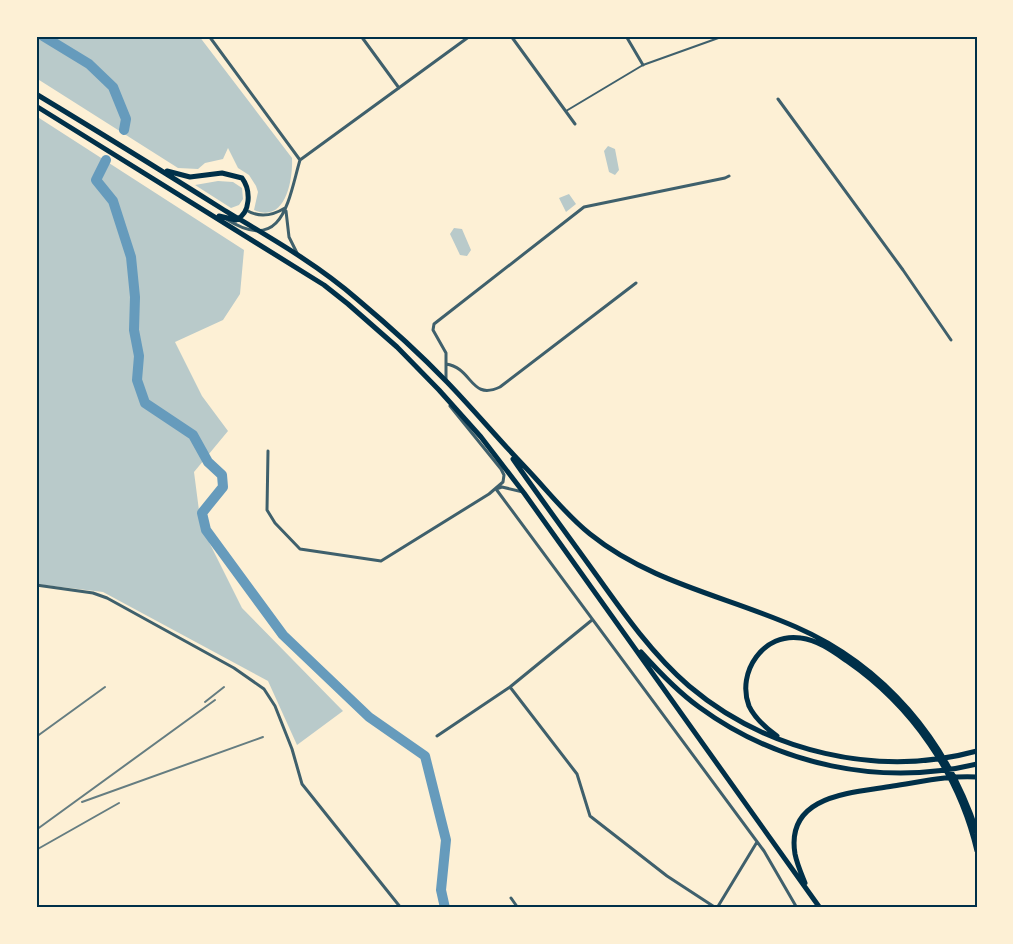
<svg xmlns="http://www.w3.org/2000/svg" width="1013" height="944" font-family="Montserrat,sans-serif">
	<rect width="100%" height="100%" fill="#fdf0d5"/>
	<path fill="#b9caca" d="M41,36H199L292,158C293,179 286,224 254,210L258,192L256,186L249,175L238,168L228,148L223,159L205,163L198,169L178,168L36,78V41Z
		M36,116L244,250L240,294L223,320L175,342L202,396L228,431L194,472L201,526L242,608L343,711L297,745L268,681L103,592L36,584Z
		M608,146L615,149L619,170L615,175L609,172L604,151Z
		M218,181L233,182L242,188L243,199L239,205L231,208L195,185Z
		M569,194L576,204L566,212L559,198Z
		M454,228L462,229L471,250L467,256L460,255L450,234Z"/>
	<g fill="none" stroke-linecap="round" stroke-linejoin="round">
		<path stroke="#669bbc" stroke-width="10" d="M43,36L89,64L113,87L126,119L124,130
			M106,160L96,180L113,201L131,257L135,297L134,330L139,356L137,380L145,403L193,435L208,462L222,475L223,487L202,513L206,530L283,635L369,717L425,756L446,840L441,890L445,908"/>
		<path stroke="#3f606c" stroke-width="2" d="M566,111L643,65L724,36"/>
		<path stroke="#3f606c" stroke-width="3" d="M209,36L300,160
			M361,36L399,88
			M511,36L575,124
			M626,36L643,65
			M778,99L903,270L951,340
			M300,160L470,36
			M246,210C259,218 272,216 285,208
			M286,211L289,237L298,255
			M226,219C283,255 288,201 300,160
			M446,364C473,368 470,401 500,387L636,283
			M446,380V353L433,330L434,324L584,207L725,178L729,176
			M268,451L267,510L275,523L300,549L381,561L489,494L503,482L504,475L501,469L450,406
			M523,492L502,487L496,489L764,851L797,908
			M36,585L93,593L107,598L234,668L264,689L275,706L292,749L302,784L401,908
			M510,687L577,774L590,816L667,876L716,908
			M437,736L510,687L592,620
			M511,898L518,908
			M717,908L757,842"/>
		<path stroke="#003049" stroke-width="5" d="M36,94C99,132 162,171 224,210C269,237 317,264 357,299C388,325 419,353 447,382C474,410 499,440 526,468C547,490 566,515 590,534C651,583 726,596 796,627C885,666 947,741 977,832
			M36,106L324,285L348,304L397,347L439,390L481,437L524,493L820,908
			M167,171L190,177L222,173L242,178C251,190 251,213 236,220L219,216
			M513,459C540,498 569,537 597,576C624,614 653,655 689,686C767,752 878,778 977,751
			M641,652C659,672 678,692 699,707C778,765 881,787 977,764
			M777,736C766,728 755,719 749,706C736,672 764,632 801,638C818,640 834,652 847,661C912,706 959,774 977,851
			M805,883C801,873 797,864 795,854C785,794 853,793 893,786C920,782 950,775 977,777"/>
		<path stroke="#657d81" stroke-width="2" d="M205,702L224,687
			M36,737L105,687
			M82,802L263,737
			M36,830L215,700
			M36,850L119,803"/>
	</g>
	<rect width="1013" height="944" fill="none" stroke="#fdf0d5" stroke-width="75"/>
	<rect x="38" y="38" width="938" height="868" fill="none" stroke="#003049" stroke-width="2"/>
</svg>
